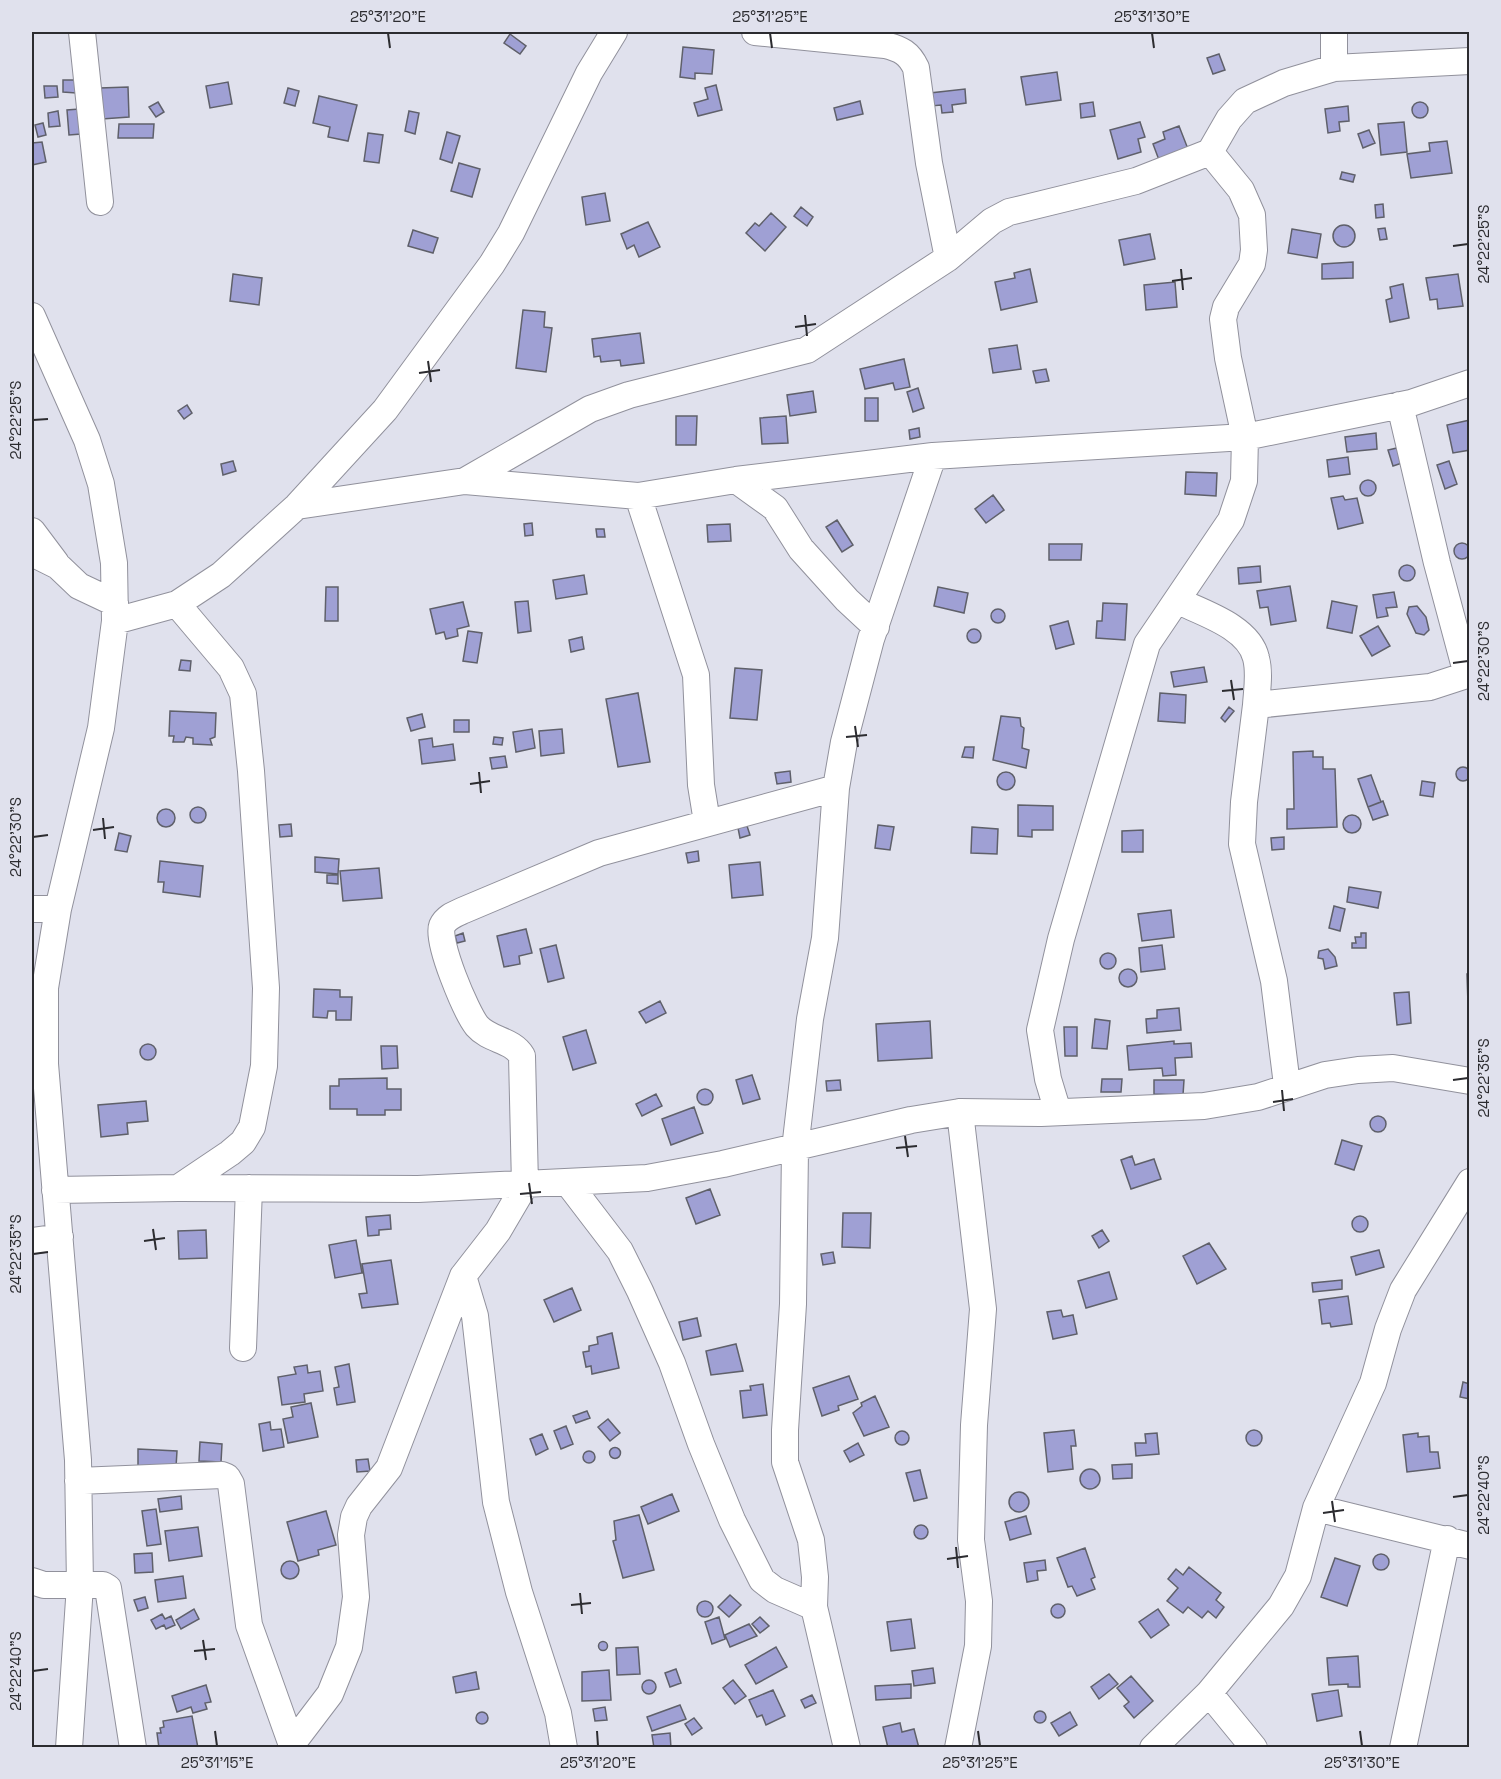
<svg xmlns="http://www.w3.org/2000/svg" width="1501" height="1779" font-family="'Space Grotesk',sans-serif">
	<rect width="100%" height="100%" fill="#e0e1ed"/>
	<path fill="#9fa0d4" stroke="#5f606a" stroke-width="1.5" d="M510,34L526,46L520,54L504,43Z
		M683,47L714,50L712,74L695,73V79L680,77Z
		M1219,54L1225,70L1213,74L1207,58Z
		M1057,72L1061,100L1026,105L1021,77Z
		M63,80H76V93L63,92Z
		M228,82L232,104L210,108L206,86Z
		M716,85L722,110L698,116L694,103L708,99L705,88Z
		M44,86H57L58,97L45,98Z
		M128,87L129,117L102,119L100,88Z
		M288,88L299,91L295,106L284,103Z
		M965,89L966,103L952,105L953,112L942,113L941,105L931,106L930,93Z
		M319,96L357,105L348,141L328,137L330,127L313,123Z
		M860,101L863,114L837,120L834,108Z
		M158,102L164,112L156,117L149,107Z
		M1093,102L1095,116L1081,118L1080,104Z
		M1412 110a8 8 0 1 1 16 0a8 8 0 1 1-16 0Z
		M1348,106L1349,121L1339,122L1340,131L1328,133L1325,109Z
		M79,109L81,134L69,135L67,110Z
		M58,111L60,126L49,127L48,113Z
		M409,111L419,113L415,134L405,131Z
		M1140,122L1145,137L1138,139L1141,152L1118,159L1110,130Z
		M1404,122L1407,152L1381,155L1378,124Z
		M43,123L46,135L38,137L35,125Z
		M119,124H154L153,138H118Z
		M1179,126L1188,149L1159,160L1153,144L1165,139L1163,132Z
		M1369,130L1375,143L1363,148L1358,134Z
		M447,132L460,136L452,163L440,159Z
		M368,133L383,135L379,163L364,161Z
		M1447,141L1452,173L1411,178L1407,154L1430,151L1429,143Z
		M42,142L46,162L32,165V143Z
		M459,163L480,169L472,197L451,191Z
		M1342,172L1355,175L1353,182L1340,179Z
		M605,193L610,221L586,225L582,197Z
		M1383,204L1384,217L1376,218L1375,205Z
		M801,207L813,217L807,226L794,216Z
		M771,213L786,227L765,251L746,233L755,223L759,226Z
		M648,222L660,247L639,257L634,245L627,249L621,234Z
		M1333 236a11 11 0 1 1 22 0a11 11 0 1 1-22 0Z
		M1385,228L1387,239L1380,240L1378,229Z
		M1292,229L1321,234L1317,258L1288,253Z
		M413,230L438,238L433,253L408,246Z
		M1150,234L1155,259L1124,265L1119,240Z
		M1353,262V278L1322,279V264Z
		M1030,269L1037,302L1001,310L995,282L1015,278L1014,273Z
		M233,274L262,278L259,305L230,301Z
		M1458,274L1463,306L1438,309L1437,299L1430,300L1426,278Z
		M1175,282L1177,307L1146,310L1144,285Z
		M1403,284L1409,318L1390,322L1386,300L1392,298L1390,287Z
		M523,310L545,312L544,327L552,328L546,372L516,368Z
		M640,333L644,363L621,366L620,360L601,362L600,356L594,357L592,339Z
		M1017,345L1021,369L993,373L989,349Z
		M904,359L910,387L895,390L893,383L865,389L860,369Z
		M1046,369L1049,381L1036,383L1033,371Z
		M918,388L924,408L913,412L907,392Z
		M813,391L816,412L790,416L787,395Z
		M865,398H878V421H865Z
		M187,405L192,413L184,419L178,411Z
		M676,416H697L696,445H676Z
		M786,416L788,443L762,444L760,418Z
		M1470,420V450L1453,453L1447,425Z
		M919,428L920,437L910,439L909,430Z
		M1376,433L1377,449L1347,452L1345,437Z
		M1397,448L1402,463L1393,466L1388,450Z
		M1348,457L1350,474L1329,477L1327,460Z
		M233,461L236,471L223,475L221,464Z
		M1449,461L1457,484L1445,489L1437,465Z
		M1186,472L1217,473L1216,496L1185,494Z
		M1360 488a8 8 0 1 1 16 0a8 8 0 1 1-16 0Z
		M993,495L1004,510L986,523L975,509Z
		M1343,496L1345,500L1357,498L1363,523L1338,529L1331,498Z
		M837,520L853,545L842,552L826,527Z
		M532,523L533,535L525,536L524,524Z
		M730,524L731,541L708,542L707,525Z
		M596,529H604L605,537H597Z
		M1454 551a8 8 0 1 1 16 0a8 8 0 1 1-16 0Z
		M1049,544H1082L1081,560H1049Z
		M1399 573a8 8 0 1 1 16 0a8 8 0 1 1-16 0Z
		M1260,566L1261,582L1239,584L1238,568Z
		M584,575L587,594L556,599L553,580Z
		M1290,586L1296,621L1271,625L1268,607L1260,608L1257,591Z
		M326,587H338V621H325Z
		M938,587L968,593L964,613L934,606Z
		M1394,592L1397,607L1386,608L1388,616L1377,618L1373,595Z
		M528,601L531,631L518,633L515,602Z
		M1332,601L1357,606L1352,633L1327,628Z
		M463,602L469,626L457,629L458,636L446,639L444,632L436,634L430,609Z
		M1103,603L1127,604L1125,640L1096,638L1097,621H1102Z
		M1417,606L1426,617L1429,630L1424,635L1416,633L1407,614L1409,607Z
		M991 616a7 7 0 1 1 14 0a7 7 0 1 1-14 0Z
		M1068,621L1074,644L1056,649L1050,626Z
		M1378,626L1390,646L1372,656L1360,636Z
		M967 636a7 7 0 1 1 14 0a7 7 0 1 1-14 0Z
		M468,631L482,633L477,663L463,661Z
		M582,637L584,649L571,652L569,640Z
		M181,660L191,661L190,671L179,670Z
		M1204,667L1207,682L1174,687L1171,672Z
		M735,668L762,670L757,720L730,718Z
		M638,693L650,762L618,767L606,699Z
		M1160,693L1186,695L1185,723L1158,721Z
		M1229,707L1234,711L1225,722L1221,718Z
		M170,711L216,713L215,737L210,739L212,745L193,744V738L186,737L184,742H173L174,736H169Z
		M422,714L425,727L411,731L407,718Z
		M1001,716L1020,718L1021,726L1024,728L1022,748L1029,750L1026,768L993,760Z
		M454,720H469V732H454Z
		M532,729L535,748L516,752L513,732Z
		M562,729L564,753L541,756L539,731Z
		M494,737L503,738L502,745L493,744Z
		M432,738L433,747L453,744L455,760L422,764L419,740Z
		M965,747H974L973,758L962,757Z
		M1313,751V757H1323V769H1335L1337,827L1287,829V809H1294L1293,752Z
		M505,756L507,767L492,769L490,758Z
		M1456 774a7 7 0 1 1 14 0a7 7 0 1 1-14 0Z
		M790,771L791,782L777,784L775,773Z
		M997 781a9 9 0 1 1 18 0a9 9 0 1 1-18 0Z
		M1371,775L1381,802L1368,807L1358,779Z
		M1422,781L1435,783L1433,797L1420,795Z
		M1383,801L1388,815L1373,820L1368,807Z
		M1018,805L1053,806V830H1032V837L1018,836Z
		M190 815a8 8 0 1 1 16 0a8 8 0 1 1-16 0Z
		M157 818a9 9 0 1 1 18 0a9 9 0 1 1-18 0Z
		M1343 824a9 9 0 1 1 18 0a9 9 0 1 1-18 0Z
		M291,824L292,836L280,837L279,825Z
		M878,825L894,827L890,850L875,848Z
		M747,826L750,835L740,838L738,828Z
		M972,827L998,829L997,854L971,853Z
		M1143,830V852H1122V831Z
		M119,833L131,836L127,852L115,850Z
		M1284,837V849L1272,850L1271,838Z
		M698,851L699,861L688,863L686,853Z
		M315,857L339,859L338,874L315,872Z
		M160,861L203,866L200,897L163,892L164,882H158Z
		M760,862L763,895L732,898L729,865Z
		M379,868L382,898L343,901L340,871Z
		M327,875H338V884L327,883Z
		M1349,887L1381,892L1378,908L1347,902Z
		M1334,906L1345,909L1340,931L1329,928Z
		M1171,910L1174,937L1142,941L1138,914Z
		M526,929L532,953L519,956L520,964L504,967L497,936Z
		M463,933L465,941L457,943L455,936Z
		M1361,933H1366V948H1352V943H1356L1355,937H1361Z
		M556,945L564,978L548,982L540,949Z
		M1162,945L1165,969L1141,972L1139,948Z
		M1328,949L1335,957L1337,966L1325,969L1323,959L1318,958L1319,951Z
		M1100 961a8 8 0 1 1 16 0a8 8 0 1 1-16 0Z
		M1119 978a9 9 0 1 1 18 0a9 9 0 1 1-18 0Z
		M1467,974H1470V1004H1468Z
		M314,989L340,990V997H352L351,1020H336V1011H328L327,1018L313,1017Z
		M1409,992L1411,1023L1397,1025L1394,993Z
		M660,1001L666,1013L646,1023L639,1012Z
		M1179,1008L1181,1030L1147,1033L1146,1019L1157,1018V1010Z
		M1095,1019L1110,1021L1107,1049L1092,1048Z
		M930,1021L932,1058L878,1061L876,1024Z
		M1064,1027H1077V1056H1065Z
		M586,1030L596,1063L573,1070L563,1037Z
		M1174,1041V1044L1191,1043L1192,1057L1175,1058L1176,1075L1163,1076L1162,1068L1129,1070L1127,1046Z
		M140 1052a8 8 0 1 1 16 0a8 8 0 1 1-16 0Z
		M381,1046H397L398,1068L382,1069Z
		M752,1075L760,1099L743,1104L736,1080Z
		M387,1078V1089H401V1110H385V1115H357V1109H330V1086H339V1079Z
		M1102,1079H1122L1121,1092H1101Z
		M840,1080L841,1090L827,1091L826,1081Z
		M1154,1080H1184L1183,1095L1154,1094Z
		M697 1097a8 8 0 1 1 16 0a8 8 0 1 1-16 0Z
		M656,1094L662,1106L642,1116L636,1104Z
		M146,1101L148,1121L127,1123L128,1134L101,1137L98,1105Z
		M694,1107L703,1133L671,1145L662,1119Z
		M1370 1124a8 8 0 1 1 16 0a8 8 0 1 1-16 0Z
		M1342,1140L1362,1146L1354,1170L1335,1164Z
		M1132,1156L1135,1165L1154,1159L1161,1179L1131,1189L1121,1160Z
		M710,1189L720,1215L696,1224L686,1198Z
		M843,1213H871L870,1248L842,1247Z
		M390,1215L391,1229L379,1230V1235L368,1236L366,1217Z
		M1352 1224a8 8 0 1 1 16 0a8 8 0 1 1-16 0Z
		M206,1230L207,1258L179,1259L178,1231Z
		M1102,1230L1109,1241L1099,1248L1092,1236Z
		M356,1240L362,1273L335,1278L329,1245Z
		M1209,1243L1226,1269L1197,1284L1183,1256Z
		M1379,1250L1384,1267L1356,1275L1351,1257Z
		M833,1252L835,1263L823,1265L821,1254Z
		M391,1260L398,1304L362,1308L359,1294L367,1293L362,1264Z
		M1109,1272L1117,1299L1086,1308L1078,1281Z
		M1342,1280V1289L1313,1292L1312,1283Z
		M572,1288L581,1310L554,1322L544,1300Z
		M1348,1296L1352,1324L1331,1327L1330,1323L1322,1324L1319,1300Z
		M1061,1310L1063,1317L1073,1315L1077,1334L1053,1339L1047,1312Z
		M697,1318L701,1336L683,1340L679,1322Z
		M612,1333L619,1368L592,1374L591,1366L586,1367L583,1352L589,1351V1346L598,1344L597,1337Z
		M736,1344L743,1371L711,1375L706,1351Z
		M349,1364L355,1402L337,1405L334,1388L339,1387L335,1367Z
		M307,1365L308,1373L320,1371L323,1391L304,1394L305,1402L282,1405L278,1377L296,1374L294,1367Z
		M849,1376L858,1399L838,1406L839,1410L822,1416L813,1388Z
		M1463,1382L1470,1384V1399L1460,1397Z
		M763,1384L767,1415L743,1418L740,1391L751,1390L750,1386Z
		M875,1396L889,1427L864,1436L853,1413L862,1406L861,1403Z
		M311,1403L318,1437L288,1443L283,1419L293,1417L291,1407Z
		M587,1411L590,1418L576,1423L573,1416Z
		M608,1419L620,1433L610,1441L598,1427Z
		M270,1422L271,1430L281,1429L284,1447L263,1451L259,1424Z
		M566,1426L573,1444L561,1449L554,1431Z
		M1074,1430L1076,1446H1071L1073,1469L1048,1472L1044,1433Z
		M1246 1438a8 8 0 1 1 16 0a8 8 0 1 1-16 0Z
		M895 1438a7 7 0 1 1 14 0a7 7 0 1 1-14 0Z
		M1157,1433L1159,1454L1136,1456L1135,1443H1146L1145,1434Z
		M1418,1433V1437L1429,1436L1430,1452H1438L1440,1468L1407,1472L1403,1435Z
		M542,1434L548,1449L536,1455L530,1439Z
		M200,1442L222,1444L221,1462L199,1461Z
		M858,1443L864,1455L850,1462L844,1451Z
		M609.5 1453a5.5 5.5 0 1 1 11 0a5.5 5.5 0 1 1-11 0Z
		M138,1449L177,1451L176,1467L138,1466Z
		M583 1457a6 6 0 1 1 12 0a6 6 0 1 1-12 0Z
		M368,1459L370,1471L357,1472L356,1460Z
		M1132,1464V1478L1113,1479L1112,1465Z
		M1080 1479a10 10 0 1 1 20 0a10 10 0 1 1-20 0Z
		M920,1470L927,1498L914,1501L906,1473Z
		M1009 1502a10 10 0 1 1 20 0a10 10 0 1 1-20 0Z
		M672,1494L679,1511L648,1524L641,1507Z
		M181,1496L182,1509L160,1512L158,1499Z
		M156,1509L161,1544L147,1546L142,1511Z
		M326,1511L336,1545L318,1550L319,1555L298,1561L287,1522Z
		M639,1515L654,1570L623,1578L613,1541L616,1540L614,1521Z
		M1026,1516L1031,1534L1010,1540L1005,1522Z
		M914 1532a7 7 0 1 1 14 0a7 7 0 1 1-14 0Z
		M198,1527L202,1556L169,1561L165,1531Z
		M1085,1548L1095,1577L1091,1579L1095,1589L1077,1596L1072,1586L1068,1587L1057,1558Z
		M152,1553L153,1572L135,1573L134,1554Z
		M1373 1562a8 8 0 1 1 16 0a8 8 0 1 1-16 0Z
		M1335,1558L1360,1566L1347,1606L1321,1597Z
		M1045,1560L1046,1570L1037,1571L1038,1580L1027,1582L1024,1563Z
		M281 1570a9 9 0 1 1 18 0a9 9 0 1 1-18 0Z
		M1189,1567L1221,1593L1216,1600L1224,1607L1216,1618L1208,1611L1202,1618L1188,1607L1183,1613L1167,1601L1178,1588L1168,1579L1176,1569L1183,1575Z
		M183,1576L186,1598L158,1602L155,1580Z
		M730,1595L741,1605L729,1617L718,1607Z
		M145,1597L148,1608L138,1611L134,1600Z
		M697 1609a8 8 0 1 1 16 0a8 8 0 1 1-16 0Z
		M1051 1611a7 7 0 1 1 14 0a7 7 0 1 1-14 0Z
		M194,1609L199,1619L181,1629L176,1620Z
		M1158,1609L1169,1625L1151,1638L1139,1622Z
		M162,1614L165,1619L171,1616L175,1625L166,1629L164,1625L156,1629L151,1620Z
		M719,1617L725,1639L712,1644L705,1622Z
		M760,1617L769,1626L760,1633L752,1624Z
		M911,1619L915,1648L891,1651L887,1622Z
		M749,1624L757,1636L730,1647L725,1635Z
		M598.5 1646a4.5 4.5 0 1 1 9 0a4.5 4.5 0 1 1-9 0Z
		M638,1647L640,1674L617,1675L616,1648Z
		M776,1647L787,1667L756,1684L745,1665Z
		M1358,1656L1360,1687H1348V1684L1329,1685L1327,1658Z
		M933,1668L935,1683L914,1686L912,1671Z
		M676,1669L681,1683L670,1687L665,1673Z
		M609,1670L611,1700L582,1701V1672Z
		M476,1672L479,1689L456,1693L453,1677Z
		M1109,1674L1118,1684L1099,1699L1091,1687Z
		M1131,1676L1153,1701L1134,1718L1124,1706L1129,1702L1117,1688Z
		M733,1680L746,1696L735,1704L723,1688Z
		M642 1687a7 7 0 1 1 14 0a7 7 0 1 1-14 0Z
		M911,1684V1698L876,1700L875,1686Z
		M206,1685L211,1702L205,1703L207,1709L193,1713L191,1707L177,1712L172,1696Z
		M773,1690L785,1716L766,1725L762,1715L757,1717L749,1700Z
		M1338,1690L1342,1716L1317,1721L1312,1694Z
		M812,1695L816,1703L805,1708L801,1700Z
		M680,1705L686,1719L652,1731L647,1717Z
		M605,1707L607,1720L595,1721L593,1709Z
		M1034 1717a6 6 0 1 1 12 0a6 6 0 1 1-12 0Z
		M476 1718a6 6 0 1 1 12 0a6 6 0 1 1-12 0Z
		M1070,1712L1077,1725L1059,1736L1051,1723Z
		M192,1716L198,1748H159L157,1733H161L160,1728L164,1727L163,1721Z
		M694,1718L702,1728L692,1735L685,1724Z
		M900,1723L902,1732L914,1729L919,1748H888L883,1727Z
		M670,1733L671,1748H654L652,1735Z"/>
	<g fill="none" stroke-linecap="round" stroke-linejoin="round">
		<defs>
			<path id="minor" d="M82,32L100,202
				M755,32L885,45C901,49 909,53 916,68L929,163L948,258
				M1334,68V32
				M32,316L87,440L101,484L114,563L115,621L101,728L58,909L45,988V1064L78,1460L80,1585L69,1748
				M1400,405L1437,563L1467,675
				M736,480L775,508L801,549L847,600L876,627
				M465,481L590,409L629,395L807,350L948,258L992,221L1009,212L1136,181L1210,152L1229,119L1245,101L1284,83L1334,68L1470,61
				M638,496L696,675L701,785L707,822
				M297,506L465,481L638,496L736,480L933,456L1245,437L1411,403L1470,383
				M32,531L56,563
				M32,553L58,566L79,586L115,603
				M1178,601C1203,613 1249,627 1256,658C1260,673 1257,690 1256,705L1430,687L1470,674
				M177,604L231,668L243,694L251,771L266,988L264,1066L252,1127L243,1142L230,1153L178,1188
				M115,621L177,604L221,575L297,506L385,410L492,264L511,233L589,73L614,32
				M1256,705L1244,802L1242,844L1274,981L1287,1085
				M32,909H58
				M1058,1112L1048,1079L1040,1030L1061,939L1147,644L1231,520L1244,481L1245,437L1228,358L1223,319L1226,307L1252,264L1254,250L1252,215L1241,190L1210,152
				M568,1183L620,1251L640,1291L672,1363L701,1444L732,1520L762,1580L775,1590L814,1607
				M55,1190L178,1188L418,1189L647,1178L723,1164L911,1120L960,1112L1041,1113L1204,1106L1258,1097L1325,1075L1358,1070L1393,1068L1470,1081
				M32,1241L60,1237
				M463,1276L475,1316L496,1502L519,1592L558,1713L564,1748
				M243,1348L249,1188
				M78,1481L222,1475L227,1477L231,1484L249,1625L293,1748
				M1316,1508L1470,1546
				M32,1581L44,1585H103L108,1588L133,1748
				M292,1744L330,1694L349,1647L356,1597L351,1535L354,1517L359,1506L389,1468L463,1276L498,1231L525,1185L522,1056C512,1039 490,1041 477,1026C466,1012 436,941 442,926C446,917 455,914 464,910L599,853L836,788
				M847,1748L814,1607L815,1577L811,1540L785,1462V1430L793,1304L795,1149L810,1019L825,938L836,788L844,742L871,639L933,456
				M958,1748L978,1646L979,1601L971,1540L974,1425L983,1309L960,1112
				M1153,1748L1209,1693
				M1254,1748L1209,1693L1281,1606L1298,1576L1316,1508L1373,1383L1388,1329L1403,1290L1470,1182
				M1403,1748L1447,1539"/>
		</defs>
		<use href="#minor" stroke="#91919c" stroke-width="28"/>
		<use href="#minor" stroke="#fff" stroke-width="26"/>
	</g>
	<path fill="none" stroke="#2c2c30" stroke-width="2" d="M388,33L390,48M770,33L772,48M1152,33L1154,48M1453,246L1468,244M1181,269L1183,290M1172,281L1192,278M805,315L807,336M795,327L816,324M428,361L431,382M419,373L440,370M33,420L48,419M1453,663L1468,661M1231,680L1234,700M1222,691L1243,689M855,726L858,747M846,737L867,735M479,772L481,793M470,784L490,781M103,818L105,839M93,830L114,827M33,837L48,835M1453,1080L1468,1078M1282,1090L1284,1111M1273,1102L1293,1099M905,1136L908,1157M896,1148L917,1146M529,1183L532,1204M520,1194L541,1192M153,1229L156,1250M144,1241L165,1238M33,1254L48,1252M1453,1497L1468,1495M1332,1501L1335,1522M1323,1513L1344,1510M956,1547L958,1568M947,1559L968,1556M580,1593L582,1614M571,1605L591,1603M203,1640L206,1660M194,1651L215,1649M33,1671L48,1669M215,1731L217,1746M597,1731L598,1746M978,1731L980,1746M1360,1731L1362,1746"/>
	<rect width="1501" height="1779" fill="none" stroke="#e0e1ed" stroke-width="66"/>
	<rect x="33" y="33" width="1435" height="1713" fill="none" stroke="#2c2c30" stroke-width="2"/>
	<g font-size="15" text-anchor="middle" fill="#2c2c30">
		<text x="388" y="22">25°31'20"E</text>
		<text x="770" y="22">25°31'25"E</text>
		<text x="1152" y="22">25°31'30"E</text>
		<text transform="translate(1484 244) rotate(-90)" y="5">24°22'25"S</text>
		<text transform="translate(16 420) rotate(-90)" y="5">24°22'25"S</text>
		<text transform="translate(1484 661) rotate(-90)" y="5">24°22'30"S</text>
		<text transform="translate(16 837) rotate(-90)" y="5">24°22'30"S</text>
		<text transform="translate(1484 1078) rotate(-90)" y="5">24°22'35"S</text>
		<text transform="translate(16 1254) rotate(-90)" y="5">24°22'35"S</text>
		<text transform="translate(1484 1495) rotate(-90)" y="5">24°22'40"S</text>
		<text transform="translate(16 1671) rotate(-90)" y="5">24°22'40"S</text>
		<text x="217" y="1768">25°31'15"E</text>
		<text x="598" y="1768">25°31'20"E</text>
		<text x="980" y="1768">25°31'25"E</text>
		<text x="1362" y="1768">25°31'30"E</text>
	</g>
</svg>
